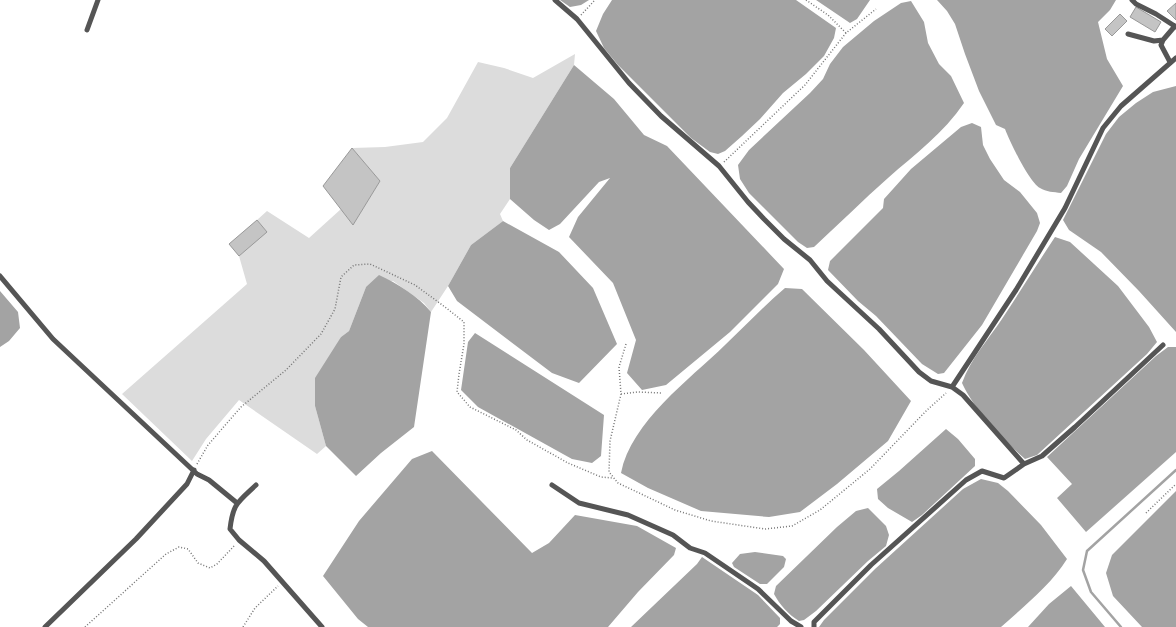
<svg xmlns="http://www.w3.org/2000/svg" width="1176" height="627" font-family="'Exo 2',sans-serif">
	<rect width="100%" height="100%" fill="#fff"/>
	<path fill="#dcdcdc" d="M575,54L574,65L510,168V199L500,214L503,221L471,245L448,286L431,312L424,303L393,281L366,287L349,331L341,337L315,406L326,446L317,454L239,400L206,439L192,461L122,394L247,284L239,256L266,231L257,220L267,211L309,238L341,209L353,225L380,181L352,148L385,147L423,142L447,118L478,62L504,68L533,78Z"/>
	<path fill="#a3a3a3" d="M560,0H589L581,5L570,7Z
		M612,0H796L836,28L834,38L824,56L806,74L783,93L760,119L742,136L725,151L718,154L710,152L691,138L618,65L604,48L596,31L603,14Z
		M816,0H870L857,19L850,23Z
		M937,0H1116L1110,10L1098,22L1107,59L1123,86L1079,159L1067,186L1061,193C1054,192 1046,192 1040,188C1029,182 1010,142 1005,129L996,125L979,91L965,54L955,24L947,11Z
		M911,1L924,22L928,43L939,64L951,76L964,103C944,133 915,154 888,178C863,200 839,224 814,247L807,248L798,242L749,193L740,179L738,165L749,150L810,93L823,79L830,64L843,47L874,21L901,3Z
		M574,65L614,99L644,135L667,146L784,269L778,284L730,332L666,385L642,390L627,373L636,340L613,283L569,237L578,217L610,178L599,182L560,224L549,230L534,220L510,199V168Z
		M1176,86V332L1139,291L1101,252L1069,230L1063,220L1106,134L1119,117L1136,103L1153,92Z
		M972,123L981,127L983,145L990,159L1004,180L1020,192L1037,213L1040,223L1037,231L982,325L944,373L938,374L922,364L876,316L858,301L828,270L830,261L883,208L884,199L911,169L961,127Z
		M503,221L559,252L593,288L617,344L579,383L552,373L457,301L448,286L471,245Z
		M1055,237L1070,242L1118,286L1149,327L1157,342L1147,354L1037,455L1025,459C1002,438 975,411 962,383C971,358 988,340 1002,319C1020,292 1037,264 1055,237Z
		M379,275C398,284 418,296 431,312L414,427L381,453L356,476L326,446L315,406V378L341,337L349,331L366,287Z
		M785,288L802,289L864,350L911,401L888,441L837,484L800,512L769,517L701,511L648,488L621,473C631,422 689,380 725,345C745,326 764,306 785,288Z
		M0,291L18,312L20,328L9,341L0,347Z
		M475,333L604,415L601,456L592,463L572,459L478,407L461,390L468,342Z
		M1168,347H1176V452L1086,532L1057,498L1072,484L1047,457L1156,356Z
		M946,429L958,439L975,459V466L922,515L912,522L888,508L878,499L877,489L899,471Z
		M432,451L532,553L549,543L575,515L637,526L676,548L674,555L638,592L608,627H368L358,619L323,576L359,521L412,459Z
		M981,479L998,483L1008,491L1041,525L1067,559C1051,585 1023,607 1001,627H819L824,620L875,569L963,489Z
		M1176,491V627H1142L1113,596L1106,573L1112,555Z
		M868,508L886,526L889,535L886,546L868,561L816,611L804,620L799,621C788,614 780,605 774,594L776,586L837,527L856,511Z
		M755,552L783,556L786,559L784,567L767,584H760L734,567L732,563L740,554Z
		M702,557L758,595L780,618V624L777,627H631L697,564Z
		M1071,586L1105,627H1028L1049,604Z"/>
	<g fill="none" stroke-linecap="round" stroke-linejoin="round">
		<path stroke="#a3a3a3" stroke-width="2.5" d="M1121,627L1091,592L1083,570L1087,551L1176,470"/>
	</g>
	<path fill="#c4c4c4" stroke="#999" d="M1176,3V20L1167,11Z
		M1136,7L1161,22L1155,32L1130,17Z
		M1120,14L1127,21L1112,36L1105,29Z
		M352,148L380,181L353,225L323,186Z
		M257,220L267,232L239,256L229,244Z"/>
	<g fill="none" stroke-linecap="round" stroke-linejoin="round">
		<path stroke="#777" stroke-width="1.5" stroke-dasharray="1 2" stroke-linecap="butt" d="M806,0L828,15L846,33
			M581,15L595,0
			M724,162L805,85L846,33L876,9
			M626,344L619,367L621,394L610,441L609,472L618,483L675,510L711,521L765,529L792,526L820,510L870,469L927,410L946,393
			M621,394L637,392L661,393
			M197,464L208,445L241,407L286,370L321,334L335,309L341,277L354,265L370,264L415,285L445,307L464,322V344L459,374L457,392L470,407L516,430L527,440L568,463L601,477L613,478
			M1146,513L1176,484
			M85,627L166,554L179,547L188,549L198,563L210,568L217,564L235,545
			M243,627L255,608L278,586"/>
		<path stroke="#555" stroke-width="5" d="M555,0L577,19L629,83L661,116L719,166L748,202L764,219L784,239L810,260L827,281L879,329L919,372L931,381L952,387L963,395L1024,464
			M1132,0L1136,4L1156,14L1176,27
			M87,30L98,0
			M1128,34L1154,41L1163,40L1175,26
			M1163,40L1161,45L1170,62
			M0,276L53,339L197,474L209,480L237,503
			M952,387L1016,290L1065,208L1103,128L1121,106L1176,58
			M256,485C238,502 233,503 230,529L239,540L264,561L322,627
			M552,485L579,503L628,515L673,535L690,548L705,553L758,589L791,621L801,627
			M45,627L136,539L187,484L194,470
			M814,627V622L871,565L966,480L982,471L1004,478L1024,464L1042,456L1075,427L1163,345"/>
	</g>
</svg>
